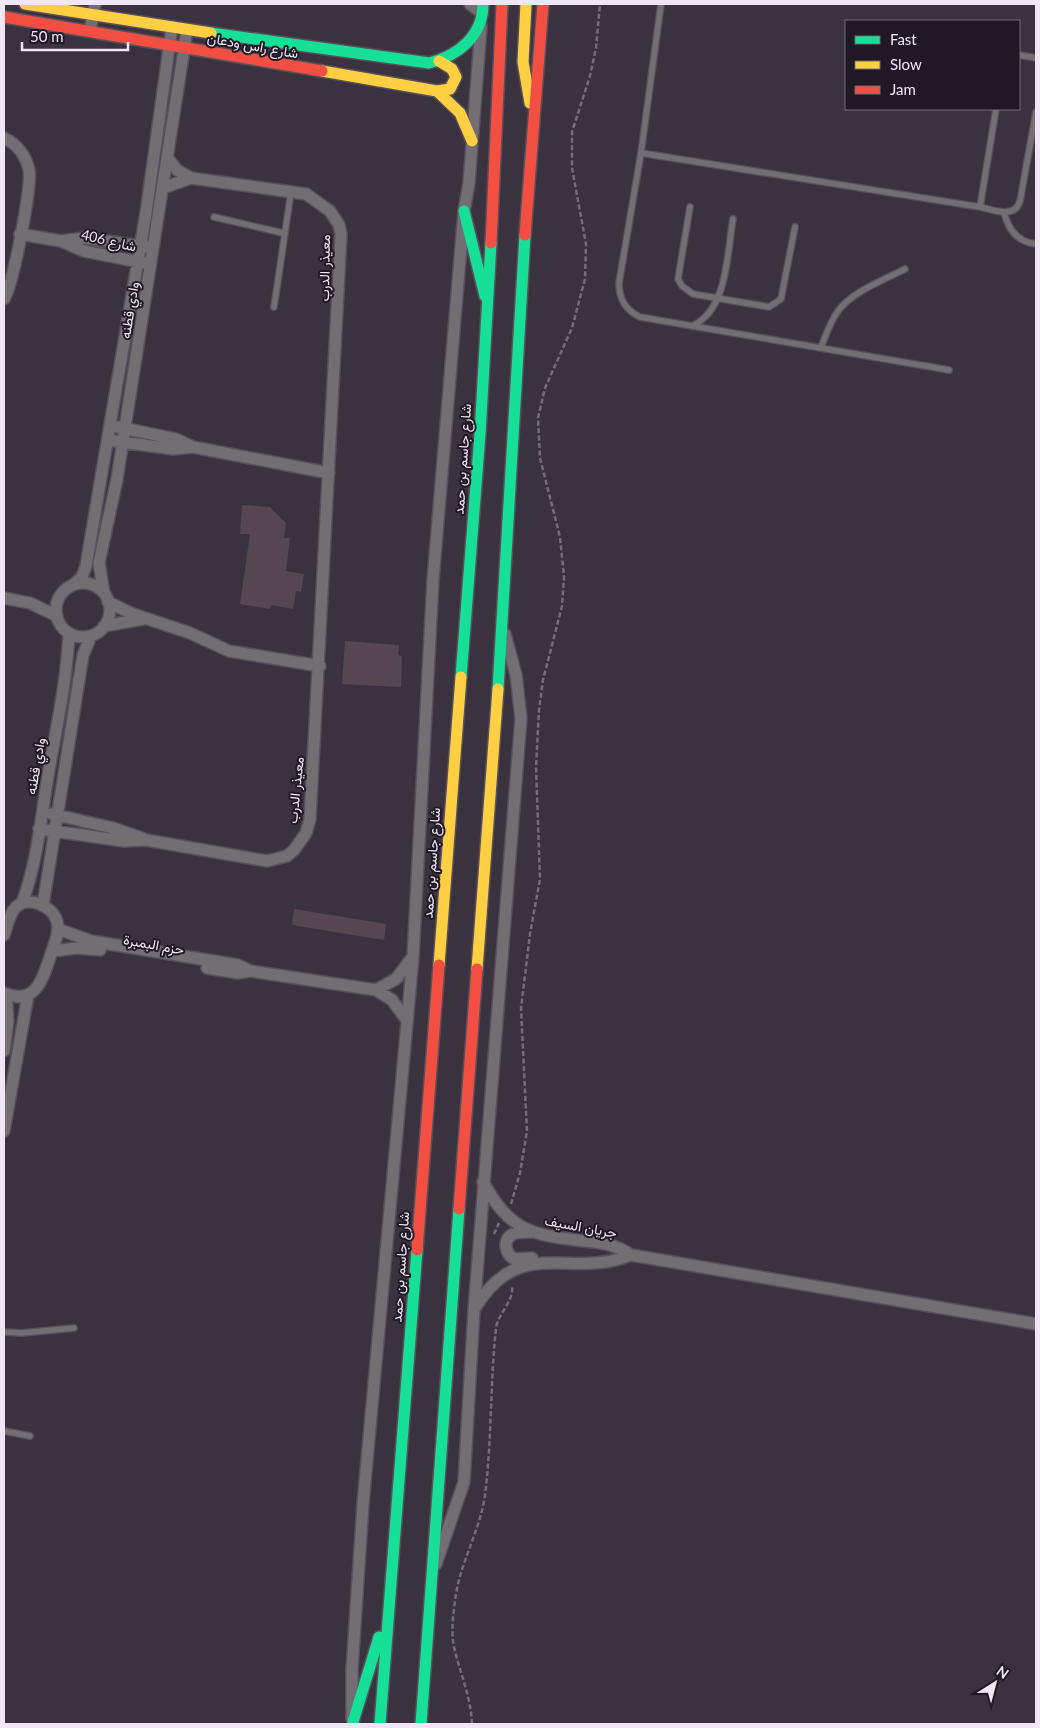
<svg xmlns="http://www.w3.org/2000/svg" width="1040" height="1728" font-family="Lato,Vazirmatn,sans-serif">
	<rect width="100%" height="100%" fill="#3b323f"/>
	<path fill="#554652" d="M242,505L270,507L286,523L284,538H290L286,571L304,574L301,592L296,591L293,609L271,605L270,609L240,604L250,534H240Z
		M345,641L399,645L398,655L402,656L401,687L342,684Z
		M294,909L386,924L384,940L292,925Z"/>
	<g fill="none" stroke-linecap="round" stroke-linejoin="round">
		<defs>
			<path id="lane" d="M661,4L641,153L619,283C619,299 625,310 640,317L949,370
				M1019,55L1036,58
				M996,109L980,207C993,210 1015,219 1020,201L1036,112
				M641,153L980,207
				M690,207L678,279L682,286L693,294L769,307L781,299L795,227
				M1004,212C1008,229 1017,242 1036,244
				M214,217L283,233
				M274,307L291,192
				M692,326C728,310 727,253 733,219
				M821,347C826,335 830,322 838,311C853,291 884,280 905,269
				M4,1332L22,1333L74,1328
				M4,1431L30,1436"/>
			<path id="street" d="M470,4L482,13
				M90,31L95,4
				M4,138C17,144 26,156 29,170C32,186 13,285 4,299
				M167,157L177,170L191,178
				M20,234L61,241L85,238L147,247
				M61,241L84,251L144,263
				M118,427L176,439L193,447
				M114,441L173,449L193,447L329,473
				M56 610a27 27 0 1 1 54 0a27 27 0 1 1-54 0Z
				M73,585L82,577L86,566L146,213L172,27
				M104,593L99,563L117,479L187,30
				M4,598L30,603L57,616
				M108,602L133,614L190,633L229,651L320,666
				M104,626L143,619
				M52,814L113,828L142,838
				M39,829L124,841L146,840L267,861L287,856L294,850L306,833L310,819L341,234L339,225L330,211L306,194L191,178L163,188
				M22,903C37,864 41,818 48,776C56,729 67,681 69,633
				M43,905L83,655L91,636
				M58,929L91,941L238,965L250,971L376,990L392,1000L406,1019
				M4,935C7,926 9,914 16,907C29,895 52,906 57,921C60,933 54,944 51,954C43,978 36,1007 4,993
				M52,951L77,948L100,950
				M207,968L238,973L250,971
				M376,990L396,979L411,959
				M4,1051L8,1021L6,994
				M4,1131L28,995
				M483,1182C510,1231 531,1235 584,1241C602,1243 615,1244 631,1255L1036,1324
				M531,1232C526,1232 518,1232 513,1234C502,1240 505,1253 514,1259L532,1258
				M475,1308C520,1234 570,1280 631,1255
				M436,1564L464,1482L474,1310L521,718L516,675L505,634
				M352,1719V1669L363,1504L413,957L433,580L464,211L469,183L481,26"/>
			<path id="fast" d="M211,33L429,63C458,56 483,36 483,4
				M464,211L485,296
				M461,677L480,434L491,243
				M498,689L525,235
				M353,1722L379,1637
				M380,1724L417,1250
				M421,1724L459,1209"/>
			<path id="slow" d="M25,4L211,33
				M526,4L523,62L530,103
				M322,71L437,91L460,113L472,141
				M437,91L450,89L456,77L452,69L439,61
				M439,965L461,677
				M477,969L498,689"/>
			<path id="jam" d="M4,17L322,71
				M525,235L543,4
				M491,243L502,4
				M459,1209L477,969
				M417,1250L439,965"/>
		</defs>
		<use href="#lane" stroke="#57505b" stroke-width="8"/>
		<use href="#street" stroke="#57505b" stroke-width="14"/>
		<use href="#fast" stroke="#57505b" stroke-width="14"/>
		<use href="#slow" stroke="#57505b" stroke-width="14"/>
		<use href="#jam" stroke="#57505b" stroke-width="14"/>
		<path stroke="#736e76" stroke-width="2.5" stroke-dasharray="5 2.5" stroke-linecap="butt" d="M511,1204L520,1173L527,1131L521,1008L530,934L540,879L536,767L539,710L543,680L562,606L564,577L560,537L540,458L538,418L545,388L572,328L585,279L586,244L572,168V132L590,76L596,48L600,4
			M494,1234L499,1223
			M472,1724C471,1697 460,1673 454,1647C451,1632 453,1616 455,1601C459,1564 480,1532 485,1495C492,1440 490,1384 496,1328C498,1313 514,1302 512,1286"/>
		<use href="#lane" stroke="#726e74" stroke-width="5.5"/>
		<use href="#street" stroke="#726e74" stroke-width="11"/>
		<use href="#fast" stroke="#16e098" stroke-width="11"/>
		<use href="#slow" stroke="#ffcf43" stroke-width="11"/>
		<use href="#jam" stroke="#f24e42" stroke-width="11"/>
	</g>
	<g text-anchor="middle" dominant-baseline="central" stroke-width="4" stroke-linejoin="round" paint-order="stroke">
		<g font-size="14" fill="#f0e6f5" stroke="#201923">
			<text transform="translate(253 45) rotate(10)">شارع راس ودعان</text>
			<text transform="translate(109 240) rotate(13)">شارع 406</text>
			<text transform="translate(324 268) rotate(-89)">معيذر الدرب</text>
			<text transform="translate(129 310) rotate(-81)">وادي قطنه</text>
			<text transform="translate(462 459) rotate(-86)">شارع جاسم بن حمد</text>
			<text transform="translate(35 766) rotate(-80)">وادي قطنه</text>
			<text transform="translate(295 790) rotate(-84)">معيذر الدرب</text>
			<text transform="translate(431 863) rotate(-86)">شارع جاسم بن حمد</text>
			<text transform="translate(154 944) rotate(10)">حزم البمبرة</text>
			<text transform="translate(581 1226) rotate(10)">جريان السيف</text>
			<text transform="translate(400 1267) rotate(-86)">شارع جاسم بن حمد</text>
		</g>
	</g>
	<rect width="1040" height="1728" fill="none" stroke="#f0e6f5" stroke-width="10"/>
	<rect x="845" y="20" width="175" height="90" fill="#201923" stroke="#736b77"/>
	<rect x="855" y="36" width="25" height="8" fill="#16e098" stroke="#736b77"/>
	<text x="890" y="45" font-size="15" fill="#f0e6f5">Fast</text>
	<rect x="855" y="61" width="25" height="8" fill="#ffcf43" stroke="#736b77"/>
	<text x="890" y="70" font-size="15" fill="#f0e6f5">Slow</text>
	<rect x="855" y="86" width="25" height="8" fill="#f24e42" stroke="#736b77"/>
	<text x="890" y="95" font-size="15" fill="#f0e6f5">Jam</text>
	<g transform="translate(995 1683) rotate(36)" stroke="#201923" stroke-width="4" paint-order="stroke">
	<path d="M0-4L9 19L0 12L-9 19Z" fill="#f0e6f5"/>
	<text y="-8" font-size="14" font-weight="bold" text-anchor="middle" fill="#f0e6f5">N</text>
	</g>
	<path d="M22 42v8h106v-8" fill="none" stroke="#f0e6f5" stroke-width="2.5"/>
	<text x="30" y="42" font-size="15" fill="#f0e6f5" stroke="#201923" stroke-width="4" paint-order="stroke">50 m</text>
</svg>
